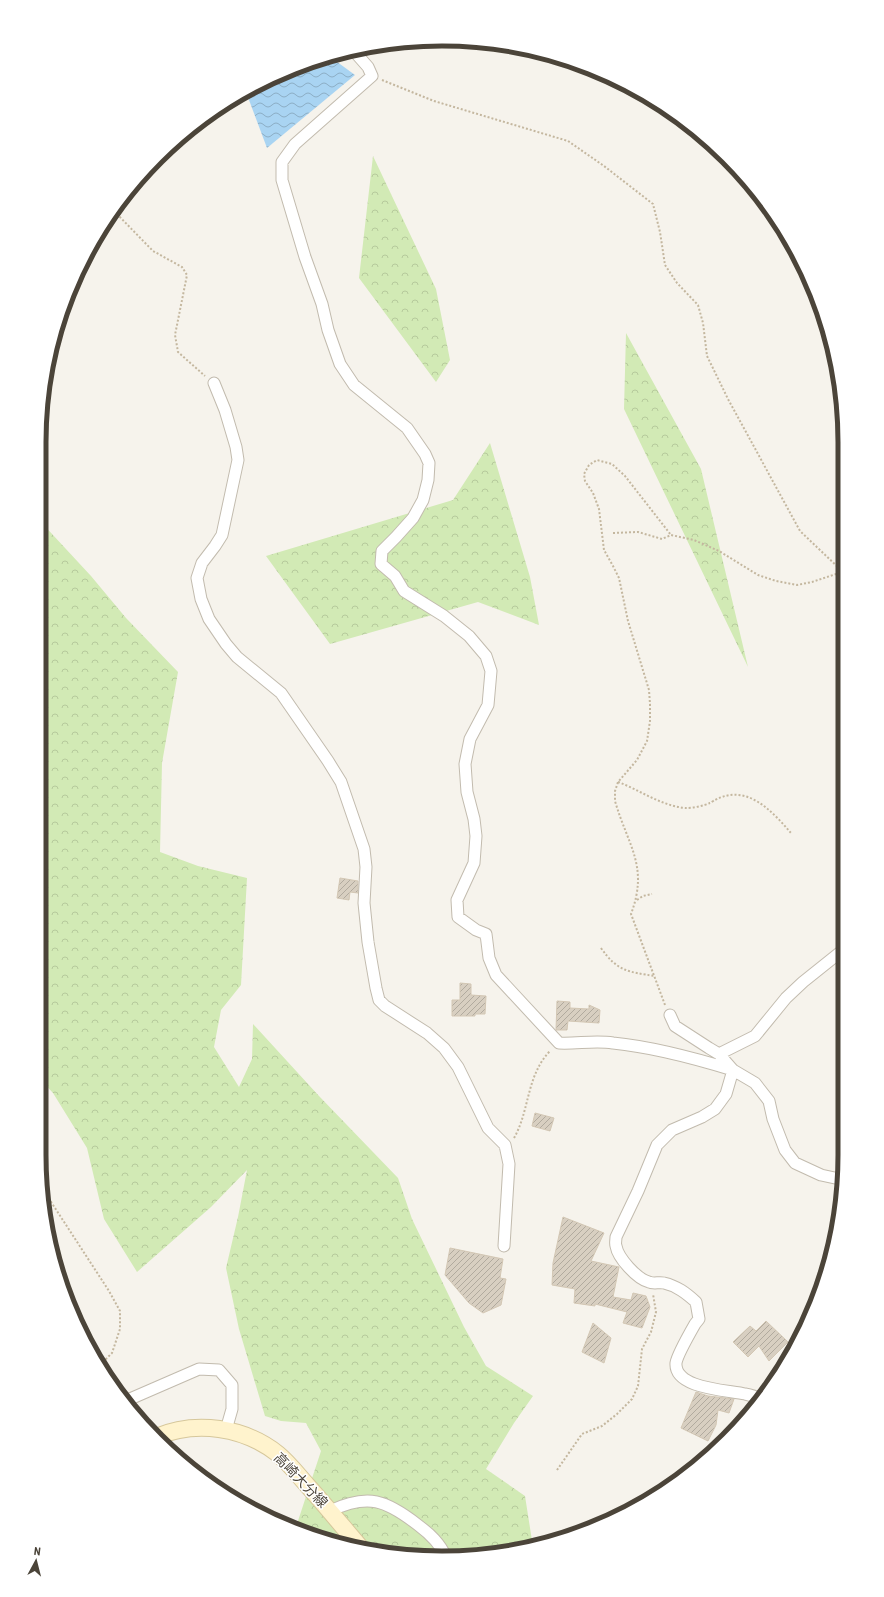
<svg xmlns="http://www.w3.org/2000/svg" width="884" height="1597" font-family="'Roboto Condensed','Noto Sans JP',sans-serif">
	<defs>
		<pattern id="forest-crowns" width="20" height="18" patternUnits="userSpaceOnUse"><rect width="20" height="18" fill="#d2eab5"/><path d="M2 6a3 3 0 1 1 6 0M12 15a3 3 0 1 1 6 0" fill="none" stroke="#b6ca9c"/></pattern>
		<pattern id="water-waves" width="16" height="10" patternUnits="userSpaceOnUse"><rect width="16" height="10" fill="#a9d4f2"/><path d="M0 5q4-4 8 0t8 0" fill="none" stroke="#8caec5"/></pattern>
		<pattern id="building-hatch" width="6" height="6" patternUnits="userSpaceOnUse"><rect width="6" height="6" fill="#d8cfc1"/><path d="M-1 1l2-2M0 6l6-6M5 7l2-2" fill="none" stroke="#b1aa9e"/></pattern>
	</defs>
	<rect width="100%" height="100%" fill="#f6f3ec"/>
	<path fill="url(#forest-crowns)" d="M373,156L436,289L450,360L436,382L359,278Z
		M626,333L701,469L748,667L624,409Z
		M490,443L530,577L539,625L478,602L330,644L266,556L453,500Z
		M40,521L91,576L126,618L178,672L162,763L160,852L198,866L247,878L241,985L221,1010L214,1047L239,1087L252,1059L253,1024L319,1096L398,1178L412,1219L464,1327L486,1366L533,1396L514,1423L486,1469L525,1496L533,1547L469,1557H415L338,1544L295,1530L321,1451L306,1423L281,1421L265,1416L239,1329L226,1268L238,1217L247,1170L211,1207L137,1272L104,1219L87,1148L53,1093L39,1078Z"/>
	<path fill="url(#water-waves)" d="M329,56L355,75L267,148L246,92L264,81Z"/>
	<path fill="url(#building-hatch)" stroke="#d3c7b4" d="M340,878L358,881V893L350,892L349,900L337,898Z
		M460,983L471,984V995L486,996L485,1014H475V1016H452V1000H460Z
		M557,1001L570,1002V1008L589,1009V1005L600,1010L599,1023L568,1021L567,1030H556Z
		M535,1113L554,1118L550,1131L532,1126Z
		M563,1217L604,1233L591,1261L619,1267L613,1297L631,1300L633,1293L646,1296L650,1307L642,1328L623,1323L627,1312L595,1304V1306L574,1303L575,1289L552,1285L553,1263Z
		M450,1248L503,1259L500,1278L506,1279L501,1305L483,1313L469,1303L445,1275Z
		M766,1321L788,1342L769,1361L759,1346L748,1357L733,1342L750,1326L756,1331Z
		M593,1323L611,1338L604,1363L582,1352Z
		M696,1392L708,1396L734,1399L729,1413L718,1410L716,1425L708,1441L681,1428Z"/>
	<g fill="none" stroke-linecap="round" stroke-linejoin="round">
		<defs>
			<path id="street" d="M353,50L368,67L372,76L295,144L282,162V180L305,257L322,304L328,330L340,364L354,385L407,428L425,454L429,463L428,480L423,500L413,518L396,537L382,551L381,564L395,576L404,591L444,616L469,636L486,656L491,671L488,705L470,739L465,764L467,792L474,819L476,836L474,863L457,900L458,917L476,930L486,934L489,958L496,975L559,1043C577,1044 595,1040 613,1043C654,1047 694,1058 733,1070L726,1094L715,1109L702,1117L672,1130L657,1145L638,1191L616,1237C616,1240 615,1244 616,1246C618,1258 637,1279 649,1282C653,1284 659,1282 664,1283C677,1286 686,1293 696,1302L699,1319L695,1324C691,1331 677,1356 676,1363C674,1389 728,1390 745,1394C751,1395 757,1397 762,1400
				M214,383L225,410L236,447L238,460L222,535L215,546L202,563L197,578L201,599L209,619L226,644L237,657L281,693L328,761L341,782L364,849L366,867L364,903L368,942L376,988L379,1000L385,1006L427,1033L444,1048L458,1067L488,1128L505,1145L509,1164L504,1246
				M670,1015L675,1026L709,1048L719,1054L733,1070L755,1083L769,1101L773,1119L785,1150L795,1163L821,1175L844,1180
				M719,1054L755,1036L786,998L803,982L843,950
				M123,1402L199,1369L219,1370L232,1385V1409L226,1430
				M330,1511C368,1493 386,1500 418,1525C430,1534 440,1543 446,1557"/>
			<path id="secondary" d="M156,1437C196,1420 244,1427 278,1454C289,1463 298,1475 307,1485C326,1506 343,1527 361,1548"/>
		</defs>
		<use href="#street" stroke="#c2bbae" stroke-width="13"/>
		<use href="#secondary" stroke="#d6c79b" stroke-width="18"/>
		<path stroke="#c4b79f" stroke-width="2" stroke-dasharray="2 2" stroke-linecap="butt" d="M382,80L434,101L568,141L604,166L653,204L660,232L665,265L677,283L698,305L703,323L707,356L728,399L800,531L842,571
			M114,211L153,251L182,267L187,275L175,335L178,352L205,376
			M613,533L638,532L662,539L671,535L694,540L719,551L758,575L776,581L797,585L812,582L842,572
			M618,782C640,790 661,806 686,808C692,808 704,806 710,803C711,803 714,800 715,800C747,783 772,811 791,833
			M637,900L643,896L652,894
			M601,948C617,971 628,972 655,976
			M665,1005L631,914C649,866 628,846 615,801V791L618,782L637,760L647,741L650,721V704L649,690L628,621L619,578L613,566L604,550L599,509L593,493L585,481L584,474L589,465L597,460L612,464L625,476L671,535
			M514,1138C530,1110 526,1076 550,1051
			M42,1188L109,1291L120,1311V1329L112,1353L99,1366
			M557,1470L582,1434L602,1426L617,1414L632,1399L638,1386L642,1349L651,1332L656,1312L653,1294"/>
		<use href="#street" stroke="#fff" stroke-width="11"/>
		<use href="#secondary" stroke="#fff3cd" stroke-width="16"/>
	</g>
	<g text-anchor="middle" dominant-baseline="central" stroke-width="3" stroke-linejoin="round" paint-order="stroke">
		<g font-size="14" fill="#4b4439" stroke="#fff">
			<text transform="translate(301 1480) rotate(46)">高崎大分線</text>
		</g>
	</g>
	<path d="M0 0H884V1597H0ZM442 46H442A396 396 0 0 1 838 442V1155A396 396 0 0 1 442 1551H442A396 396 0 0 1 46 1155V442A396 396 0 0 1 442 46Z" fill="#fff" fill-rule="evenodd"/>
	<path fill="none" stroke="#4b4439" stroke-width="5" d="M442 46H442A396 396 0 0 1 838 442V1155A396 396 0 0 1 442 1551H442A396 396 0 0 1 46 1155V442A396 396 0 0 1 442 46Z"/>
	<g transform="translate(36 1561) rotate(7)" stroke="#ffffff" stroke-width="3" paint-order="stroke">
	<path d="M0-3L7 15L0 10L-7 15Z" fill="#4b4439"/>
	<text y="-6" font-size="11" font-weight="bold" text-anchor="middle" fill="#4b4439">N</text>
	</g>
</svg>
